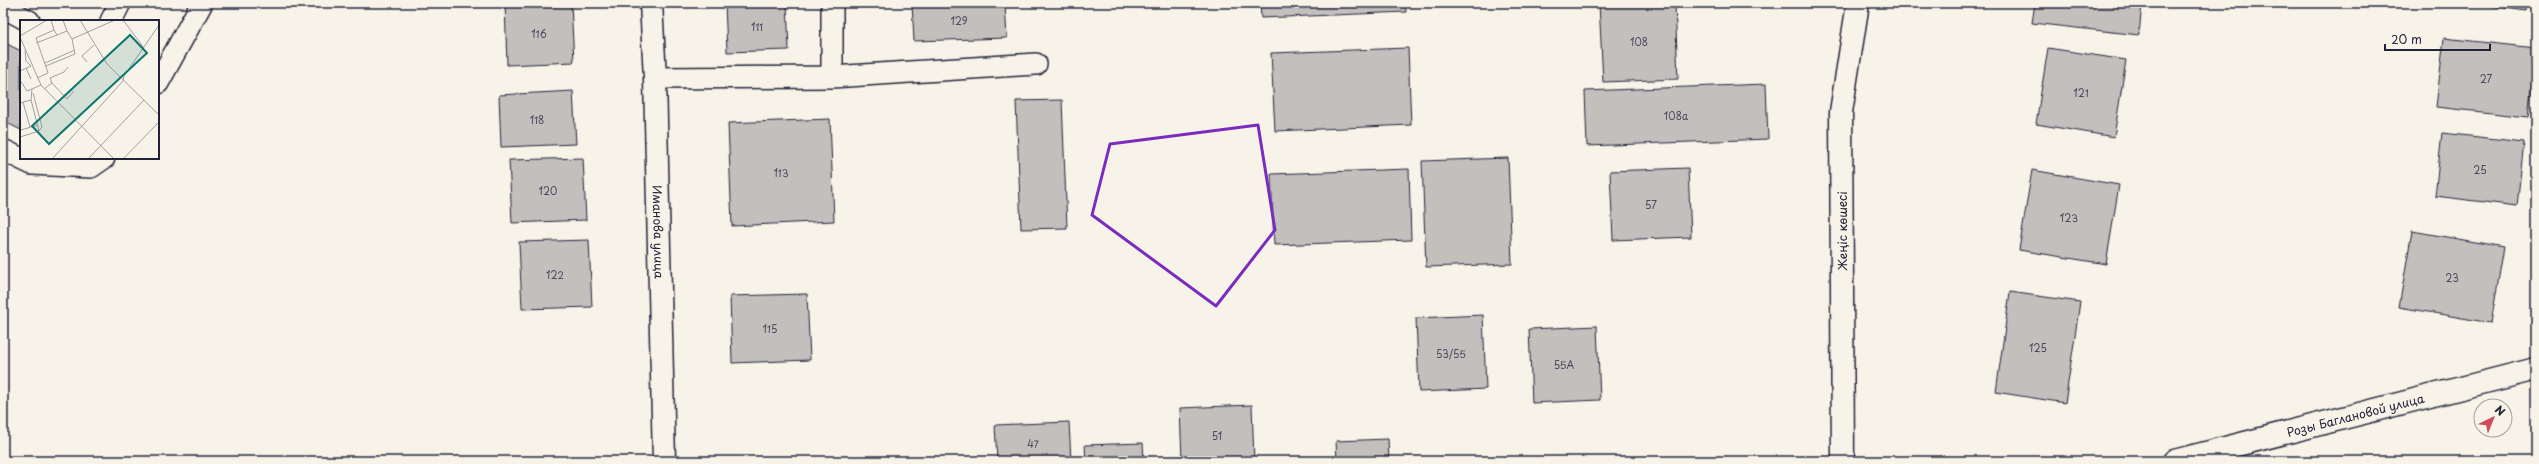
<svg xmlns="http://www.w3.org/2000/svg" width="2539" height="464" font-family="'Playpen Sans',sans-serif">
	<rect width="100%" height="100%" fill="#f7f3e8"/>
	<filter id="ink" filterUnits="userSpaceOnUse"><feTurbulence type="fractalNoise" baseFrequency=".025" numOctaves="2"/><feDisplacementMap in="SourceGraphic" scale="8" xChannelSelector="R" yChannelSelector="G"/><feConvolveMatrix kernelMatrix="1 2 1 2 8 2 1 2 1" color-interpolation-filters="sRGB"/></filter>
	<g filter="url(#ink)">
		<path fill="#c2bfbd" stroke="#22223b" d="M505,3H571L574,62L507,65Z
			M725,3H787L789,50L727,52Z
			M912,3H1005L1007,38L914,41Z
			M1260,3H1405L1406,12L1261,18Z
			M1599,3H1675L1678,79L1603,82Z
			M2035,3H2142L2139,35L2032,23Z
			M2470,3H2527L2526,11Z
			M2444,38L2536,48L2528,117L2436,107Z
			M3,42L21,51V130L3,121Z
			M1408,48L1411,125L1275,131L1271,53Z
			M2048,48L2126,60L2114,137L2036,124Z
			M1766,84L1768,139L1587,146L1585,91Z
			M573,91L576,144L501,147L499,95Z
			M1062,100L1067,228L1021,229L1016,101Z
			M830,119L834,221L732,226L728,123Z
			M2442,133L2524,142L2517,206L2435,196Z
			M583,158L586,220L512,223L509,160Z
			M1508,158L1512,264L1426,267L1422,161Z
			M1688,168L1691,237L1613,240L1610,171Z
			M1409,169L1411,240L1274,245L1271,174Z
			M2032,170L2119,185L2106,264L2019,250Z
			M2412,231L2504,247L2491,323L2399,307Z
			M589,240L592,307L522,309L519,242Z
			M2010,292L2080,302L2065,403L1996,392Z
			M807,294L810,360L732,363L730,296Z
			M1483,315L1486,389L1419,392L1416,318Z
			M1597,326L1600,400L1532,403L1529,329Z
			M1252,405L1254,461H1182L1180,408Z
			M1069,422L1071,461H997L995,425Z
			M1388,439L1389,461H1337L1336,441Z
			M1143,443L1144,461H1086L1085,445Z"/>
		<g fill="none" stroke-linecap="round" stroke-linejoin="round">
			<defs>
				<path id="lane" d="M832,3V77L1036,64
					M3,7L29,21
					M111,21L120,3
					M655,78L832,77
					M158,83L202,3
					M3,150L32,164L37,158
					M32,164L91,167L104,158"/>
				<g id="street">
					<path id="s1" d="M651,3L655,78L664,461"/>
					<path d="M1843,461L1841,112L1858,3"/>
					<path id="s2" d="M2174,461L2536,369"/>
				</g>
			</defs>
			<use href="#lane" stroke="#22223b" stroke-width="24"/>
			<use href="#street" stroke="#22223b" stroke-width="25"/>
			<use href="#lane" stroke="#f7f3e8" stroke-width="21"/>
			<use href="#street" stroke="#f7f3e8" stroke-width="22"/>
		</g>
	</g>
	<path fill="none" stroke="#7b2cbf" stroke-width="3" stroke-linejoin="round" d="M1258,125L1275,230L1216,306L1092,215L1110,144Z"/>
	<g text-anchor="middle" dominant-baseline="central" stroke-width="3.5" stroke-linejoin="round" paint-order="stroke">
		<g font-size="10" fill="#4a495c">
			<text x="959" y="20">129</text>
			<text x="757" y="26">111</text>
			<text x="539" y="33">116</text>
			<text x="1639" y="41">108</text>
			<text x="2486" y="78">27</text>
			<text x="2081" y="92">121</text>
			<text x="1676" y="115">108а</text>
			<text x="537" y="119">118</text>
			<text x="2480" y="169">25</text>
			<text x="781" y="172">113</text>
			<text x="548" y="190">120</text>
			<text x="1651" y="204">57</text>
			<text x="2069" y="217">123</text>
			<text x="555" y="274">122</text>
			<text x="2452" y="277">23</text>
			<text x="770" y="328">115</text>
			<text x="2038" y="347">125</text>
			<text x="1451" y="353">53/55</text>
			<text x="1564" y="364">55А</text>
			<text x="1217" y="435">51</text>
			<text x="1033" y="443">47</text>
		</g>
		<g font-size="12" fill="#22223b" stroke="#f7f3e8">
			<text transform="translate(1842 231) rotate(-90)">Жеңіс көшесі</text>
			<text stroke="none"><textPath href="#s1" startOffset="229">Иманова улица</textPath></text>
			<text stroke="none"><textPath href="#s2" startOffset="187">Розы Баглановой улица</textPath></text>
		</g>
	</g>
	<g transform="translate(20 20)">
		<rect width="139" height="139" fill="#f7f3e8"/>
		<path fill="none" stroke="#a29fa3" stroke-width="1" d="M60,0L87,44L139,95M103,0L124,28M34,10L37,15L47,11L43,0M47,11L52,19L95,0M0,16L27,0M0,17L21,65L94,139M16,23L37,15M67,42L62,36L74,25M25,43L55,30M26,46L55,34L52,19M6,48L11,59M0,51L11,46L6,41L5,30M17,58L28,53L16,18L34,10L31,0M0,60L7,71L12,69M32,63L30,58L44,52L48,47M24,69L32,63L47,79L54,71M13,73L22,107L19,111M11,80L12,69L21,65M3,82L10,107M0,83L11,80L19,111L0,117M1,110L18,105M32,139L103,61L104,56L139,5M68,139L124,80M103,139L139,102"/>
		<path fill="#0f766e" fill-opacity="0.15" stroke="#0f766e" stroke-width="2" d="M110,15L127,33L29,124L12,106Z"/>
		<rect width="139" height="139" fill="none" stroke="#22223b" stroke-width="2"/>
	</g>
	<rect width="2539" height="464" fill="none" stroke="#f7f3e8" stroke-width="16"/>
	<rect x="8" y="8" width="2523" height="448" fill="none" stroke="#22223b" stroke-width="1.5" filter="url(#ink)"/>
	<g transform="translate(2493 418) rotate(43)"><circle r="19" fill="#f7f3e8" stroke="#a29fa3"/>
	<path d="M0-3L7 15L0 10L-7 15Z" fill="#d1495b"/>
	<text y="-6" font-size="11" font-weight="bold" text-anchor="middle" fill="#22223b">N</text>
	</g>
	<path d="M2385 44v6h105v-6" fill="none" stroke="#22223b" stroke-width="2"/>
	<text x="2391" y="44" font-size="12" fill="#22223b" stroke="#f7f3e8" stroke-width="3" paint-order="stroke">20 m</text>
</svg>
